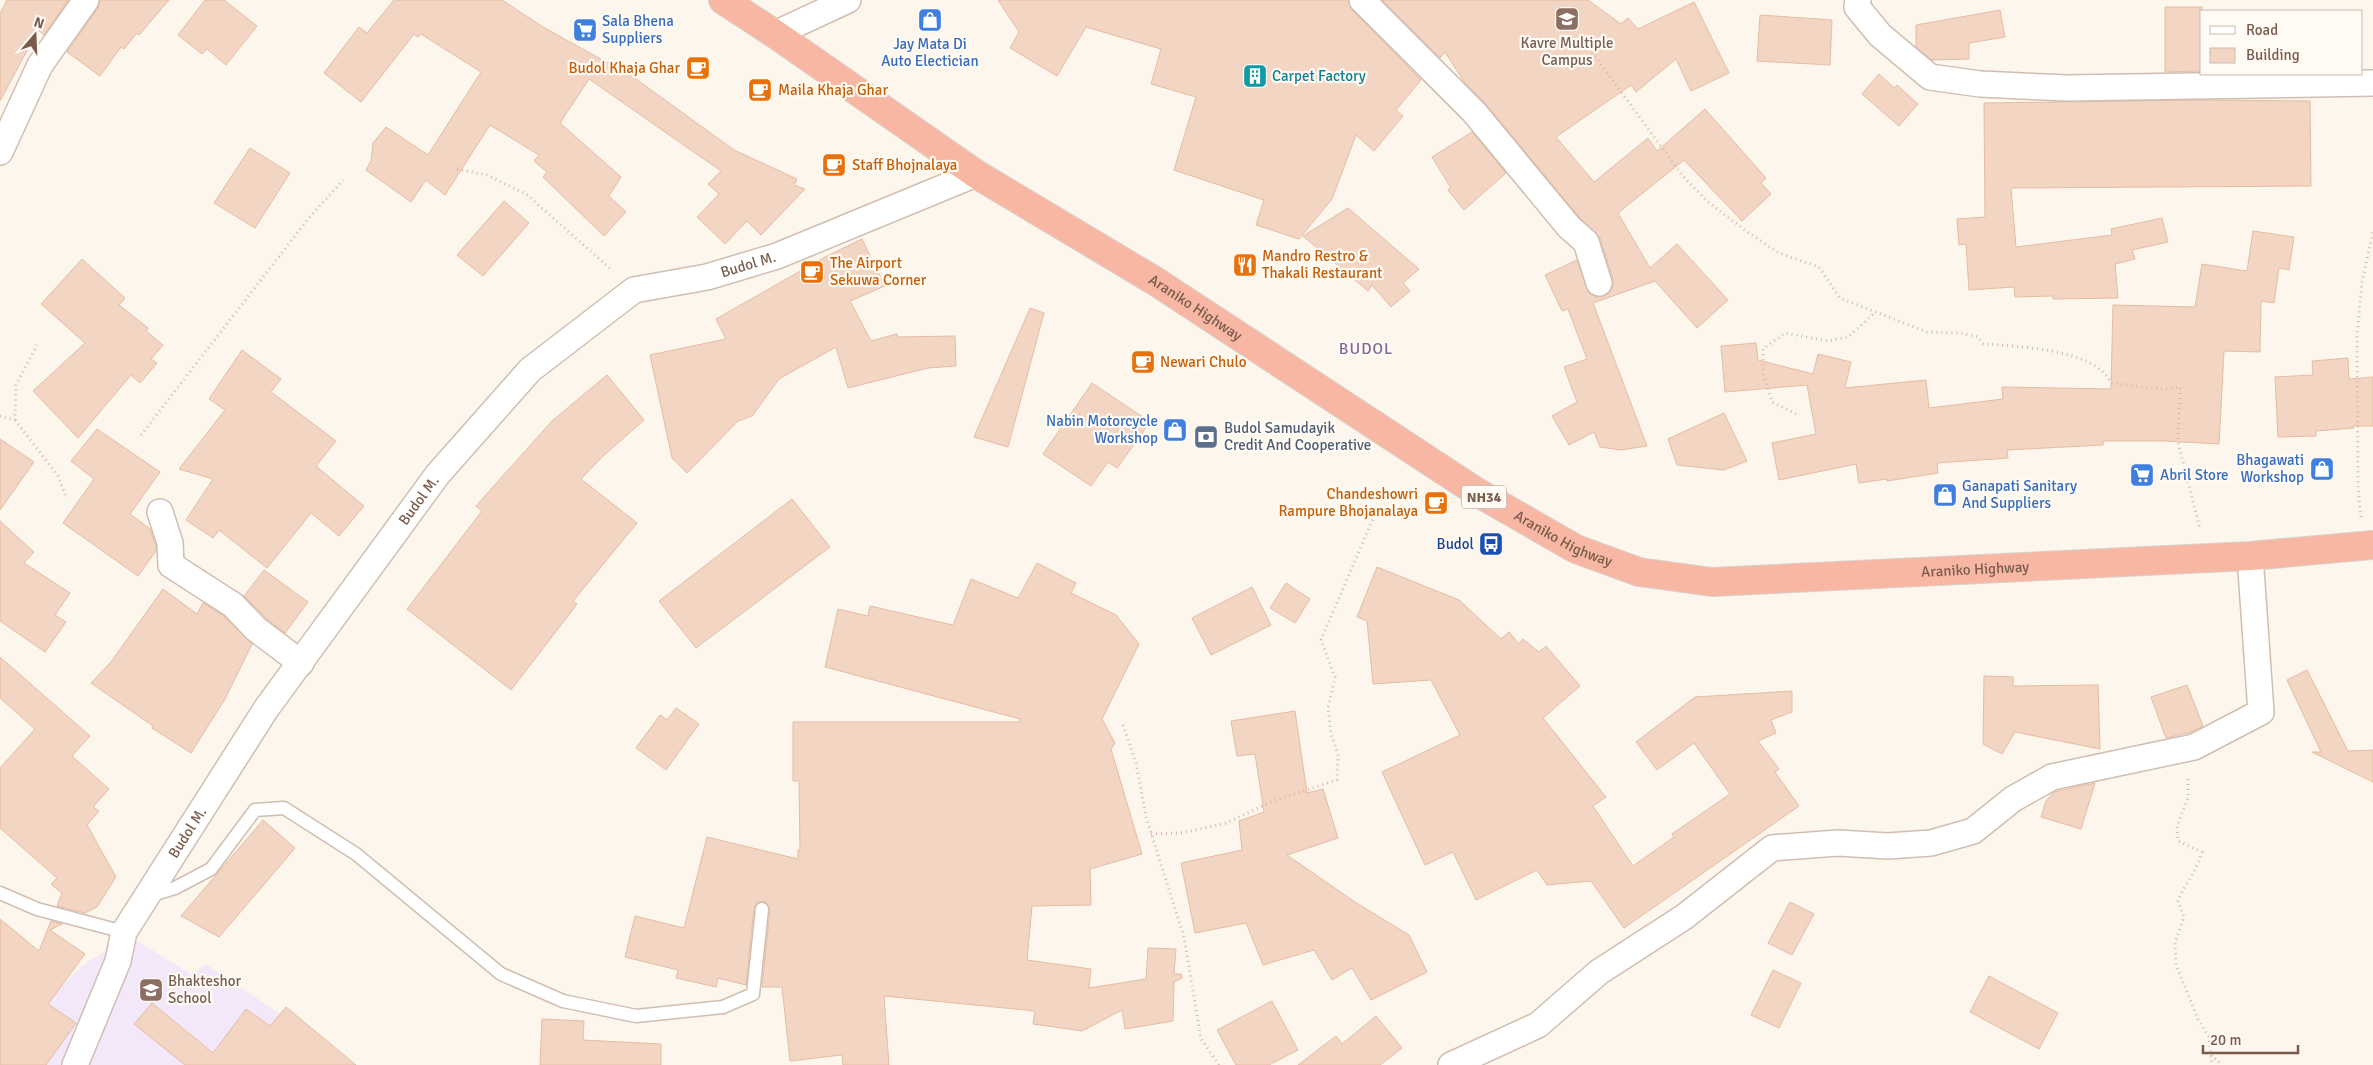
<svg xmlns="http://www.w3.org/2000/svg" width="2373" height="1065" font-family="Signika,sans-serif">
	<rect width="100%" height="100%" fill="#fdf6ec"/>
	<path fill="#f3e8fa" d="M130,936L192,975L206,964L322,1042L306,1065H2L41,1004L86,963Z"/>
	<path fill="#f3d5c3" stroke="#e6bba3" d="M7,0H68L44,35L38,30L0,101V14Z
		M100,0H169L139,35L137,33L124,49L121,47L100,76L67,52L98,8Z
		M205,0H224L257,26L226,65L207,49L202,54L178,35Z
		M394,0H502L543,27L608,63L609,61L636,79L734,150L797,179L794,185L805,189L761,235L747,221L725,244L697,217L719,194L708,184L721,171L589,79L560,123L621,177L609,196L626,212L604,236L543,177L547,172L534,161L539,155L490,125L445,195L426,180L411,202L366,170L371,161L373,143L386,127L428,155L481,72L421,34L418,37L414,34L361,102L324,73L359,27L367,33Z
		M998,0H1348L1352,10L1421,80L1396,110L1403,116L1374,151L1356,135L1332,199L1299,239L1256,225L1264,200L1174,170L1196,97L1151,84L1161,49L1086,27L1057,76L1010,48L1019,32Z
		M1382,0H1588L1621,24L1628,18L1638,29L1694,2L1729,73L1691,91L1676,59L1636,92L1631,85L1556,137L1594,182L1648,138L1657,151L1705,109L1766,178L1761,183L1771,194L1742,221L1684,160L1618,213L1650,268L1677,244L1728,300L1697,328L1655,281L1593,303L1647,446L1621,450L1600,447L1594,432L1569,445L1552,416L1577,402L1564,367L1587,359L1568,309L1562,311L1545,275L1577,260L1589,293L1596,297L1604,296L1609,293L1613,287V279L1600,238L1579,217L1485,103L1465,83L1445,52L1440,58Z
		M2165,7H2202V71L2165,72Z
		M2000,10L2005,37L1969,43V59L1932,60L1916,47V25Z
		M1760,15L1832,20L1830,65L1757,61Z
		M1879,74L1894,88L1897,85L1918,104L1899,126L1862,94Z
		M2202,100L2310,101L2311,186L2011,188L2016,247L2112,235L2111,229L2162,218L2168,242L2132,250L2135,259L2115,264L2118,298L2053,299V296L2015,297L2014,287L1969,290L1966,244L1959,245L1957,219L1985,217L1984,103Z
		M1472,132L1506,173L1464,210L1448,190L1451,188L1432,157Z
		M250,148L290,173L255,228L214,203Z
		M504,201L529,223L483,276L457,255Z
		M1348,208L1419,269L1403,283L1410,291L1391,307L1372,285L1368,291L1303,236Z
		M2253,231L2294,237L2289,270L2279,268L2274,303L2261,301L2260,352L2224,351L2219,444L2165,441H2103V445L2007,450L2008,458L1937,463L1938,473L1887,481V479L1859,483L1856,464L1779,480L1772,443L1816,434L1807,385L1725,392L1721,346L1756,343L1758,360L1813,374L1818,354L1851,362L1845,388L1926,380L1929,408L2003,399L2002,387L2111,389L2113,305L2195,307L2202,264L2247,271Z
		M862,239L885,286L850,301L871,341L897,334L898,337L955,336L956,366L928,368L848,388L836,347L779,379L752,416L738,421L687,473L672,458L650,355L726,339L716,319L825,257Z
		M82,259L125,298L119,305L148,328L146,331L163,345L151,359L157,363L140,383L131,375L78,438L33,391L85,343L41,304Z
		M1030,308L1044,313L1008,447L974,437Z
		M242,350L281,379L271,392L336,441L316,466L364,506L339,536L311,513L267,568L219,530L213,538L186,520L213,479L179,469L225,410L209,399Z
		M2348,358L2349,379L2373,377V426H2353L2354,428L2316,431V436L2278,437L2275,377L2313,375L2312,361Z
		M607,375L644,420L602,457L581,479L637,523L573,601L577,604L511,690L407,609L482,511L476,506L552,421Z
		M1092,383L1150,422L1117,468L1108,462L1091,486L1043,454Z
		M1724,413L1747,461L1724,470L1677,465L1668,439Z
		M97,429L160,472L130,514L150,529L156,546V551L138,576L63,523L94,479L71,461Z
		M0,439L34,462L0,510Z
		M792,499L830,547L696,648L659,601Z
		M0,521L34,552L24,563L70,593L55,615L66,622L45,652L0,621Z
		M1037,563L1076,583L1071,593L1116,615L1139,644L1102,719L1115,743L1111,749L1142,854L1090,869L1091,905L1032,906L1027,960L1091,969L1089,988L1146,979L1148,948L1176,949L1174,974H1181L1182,978L1174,982L1173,1021L1125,1029L1122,1010L1082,1031L1033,1024L1035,1011L884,996L889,1065H843L842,1055L790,1061L782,987H762L770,910L766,902H758L754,908L746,985L718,978L716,987L676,978L678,970L625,957L635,916L684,928L707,837L798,859V850H800L799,781H793V722H1020V719L825,667L838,609L868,616L870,606L953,625L971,579L1018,598Z
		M1377,567L1459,600L1501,639L1509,632L1519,644L1523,639L1539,652L1546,646L1580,686L1543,718L1606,797L1593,806L1633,866L1674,837L1672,834L1730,794L1694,743L1657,770L1636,742L1695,697L1792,691V712L1771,720L1776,733L1758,741L1779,769L1775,772L1799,806L1624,928L1591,881L1547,885L1537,870L1476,900L1453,852L1425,865L1382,772L1460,735L1431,680L1373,684L1367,621L1357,617Z
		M264,570L308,602L285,633L266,618L244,596Z
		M1286,583L1310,599L1295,623L1270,608Z
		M1252,587L1271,625L1211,655L1192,618Z
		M163,589L197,614L203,603L224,616L252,644L225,699L191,753L152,728L153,726L91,683L111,662Z
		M0,657L90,736L72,756L109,789L93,807L99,811L87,825L116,877L97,907L85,913L57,906L62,893L51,884L57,878L0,828V768L35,729L0,698Z
		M2307,670L2348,751L2373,750V782L2312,752H2321L2287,680Z
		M1984,676L2013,677V686L2098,685L2100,749L2015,732L2002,754L1983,744Z
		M2187,685L2203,726L2191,732L2166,738L2151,697Z
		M676,708L699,724L666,770L636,748L660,715L667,720Z
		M1295,711L1307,793L1323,789L1338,838L1287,855L1355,902L1409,935L1427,972L1371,1000L1352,968L1332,980L1314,950L1263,965L1246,923L1195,933L1181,863L1242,850L1239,821L1264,812L1255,754L1237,756L1231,721Z
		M2095,783L2081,829L2041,817L2046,801L2054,792Z
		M263,820L295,848L267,881L219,937L181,916Z
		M1790,902L1814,914L1792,955L1768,943Z
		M0,919L39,951L51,921L62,924L50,930L85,954L48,1004L76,1023L46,1065H0Z
		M1773,970L1801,983L1779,1028L1751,1015Z
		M1989,976L2058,1013L2039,1049L1970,1012Z
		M1272,1001L1298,1050L1269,1065H1236L1217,1030Z
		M152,1003L213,1053L246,1009L270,1026L286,1007L356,1065H185L134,1024Z
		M1376,1016L1402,1048L1380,1065H1298L1336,1036L1342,1044Z
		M542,1019L584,1021L583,1040L661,1044V1065H540Z"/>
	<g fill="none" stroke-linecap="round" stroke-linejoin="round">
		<defs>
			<path id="lane" d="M0,893L37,909L124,932
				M148,896L175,888L211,869L255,810L284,808L356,854L501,974L563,1001L636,1016L723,1007L753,994L762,909"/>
			<g id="street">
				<path d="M1362,0L1474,112L1569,227L1586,242L1599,283"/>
				<path d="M1858,0L1857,7L1880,35L1930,77L1980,84L2067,88L2373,83"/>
				<path d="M775,34L848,0"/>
				<path d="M0,152L40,65L86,0"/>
				<path d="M160,512L170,543L171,565L233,605L256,629L301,663"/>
				<path id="s1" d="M75,1065L118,961L124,932L266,709L438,474L530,370L634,290L707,277L777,256L976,174"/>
				<path d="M1451,1065L1538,1025L1599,972L1684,917L1772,848L1838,843L1888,846L1931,843L1973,831L2013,799L2052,777L2194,747L2261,712L2250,556"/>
			</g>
			<g id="highway">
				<path id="s2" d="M723,0L775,34L976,174L1155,281L1475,491L1576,549L1639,572L1712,582L2250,556L2373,545"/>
			</g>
		</defs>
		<use href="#lane" stroke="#d1beb0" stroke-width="15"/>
		<use href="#street" stroke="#d1beb0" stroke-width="28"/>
		<use href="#highway" stroke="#dad1cd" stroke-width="30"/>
		<path stroke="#d9b8a5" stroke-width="3" stroke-dasharray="1 4" stroke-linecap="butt" d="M1583,40L1682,175L1707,201L1746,231L1779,253L1819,267L1840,298L1927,332L1961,333L1978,337L1983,344C2017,346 2096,349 2111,383L2160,389L2180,387L2178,442L2200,529
			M457,169L487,175L526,194L613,271
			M1796,414L1772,402L1763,373V349L1785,333L1828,341L1848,337L1876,312
			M0,416L15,420L16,385L37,345
			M15,420L58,476L67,499
			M141,435L308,219L343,180
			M2361,517L2358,488L2357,336L2362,282L2373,232
			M1123,725L1136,763L1146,817L1184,937L1201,1039L1219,1065
			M2188,779V798L2177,826L2178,841L2202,852C2197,870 2185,884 2178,901L2184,917L2175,943L2176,965L2198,1019L2209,1037L2212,1065
			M1151,834L1180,833L1224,824L1273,801L1337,780L1338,754L1331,734L1328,708L1335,677L1321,640L1378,507
			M2211,1055L2222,1065"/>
		<use href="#lane" stroke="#fff" stroke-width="12"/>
		<use href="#street" stroke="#fff" stroke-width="25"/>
		<use href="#highway" stroke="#f7b7a3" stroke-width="28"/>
	</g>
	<defs>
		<symbol id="university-square" viewBox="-11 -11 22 22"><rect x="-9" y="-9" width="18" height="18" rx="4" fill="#8d6e63" stroke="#fffaf3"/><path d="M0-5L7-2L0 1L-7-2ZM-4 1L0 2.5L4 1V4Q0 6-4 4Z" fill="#fff"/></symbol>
		<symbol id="shop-square" viewBox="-11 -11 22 22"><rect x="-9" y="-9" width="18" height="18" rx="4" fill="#3f7fe0" stroke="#fffaf3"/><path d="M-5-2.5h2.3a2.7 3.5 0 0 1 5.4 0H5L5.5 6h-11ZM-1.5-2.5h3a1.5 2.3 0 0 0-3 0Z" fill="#fff"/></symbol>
		<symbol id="supermarket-square" viewBox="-11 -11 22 22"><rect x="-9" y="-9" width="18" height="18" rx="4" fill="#3f7fe0" stroke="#fffaf3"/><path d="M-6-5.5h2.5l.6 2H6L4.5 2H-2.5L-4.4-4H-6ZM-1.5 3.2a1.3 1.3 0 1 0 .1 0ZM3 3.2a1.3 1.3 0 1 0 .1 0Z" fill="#fff"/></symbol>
		<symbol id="cafe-square" viewBox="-11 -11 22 22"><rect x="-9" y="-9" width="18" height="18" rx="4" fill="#e8710a" stroke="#fffaf3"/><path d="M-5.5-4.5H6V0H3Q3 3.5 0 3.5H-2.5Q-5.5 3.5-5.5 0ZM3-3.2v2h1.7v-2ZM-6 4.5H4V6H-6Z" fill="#fff"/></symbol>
		<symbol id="building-square" viewBox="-11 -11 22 22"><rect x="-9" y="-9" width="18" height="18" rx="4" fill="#0f9aa8" stroke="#fffaf3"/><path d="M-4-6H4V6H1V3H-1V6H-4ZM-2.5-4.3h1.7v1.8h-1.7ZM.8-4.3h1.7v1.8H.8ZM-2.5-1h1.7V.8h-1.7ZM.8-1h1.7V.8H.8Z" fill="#fff"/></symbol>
		<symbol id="restaurant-square" viewBox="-11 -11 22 22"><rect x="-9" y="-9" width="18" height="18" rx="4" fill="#e8710a" stroke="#fffaf3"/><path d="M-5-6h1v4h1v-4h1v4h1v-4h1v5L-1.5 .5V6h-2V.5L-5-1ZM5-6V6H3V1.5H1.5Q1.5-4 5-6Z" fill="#fff"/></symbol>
		<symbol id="bank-square" viewBox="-11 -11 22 22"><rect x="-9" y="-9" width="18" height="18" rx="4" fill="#5c6f8a" stroke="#fffaf3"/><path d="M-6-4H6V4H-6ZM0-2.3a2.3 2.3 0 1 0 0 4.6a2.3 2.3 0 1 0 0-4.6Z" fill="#fff"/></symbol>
		<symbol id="bus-square" viewBox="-11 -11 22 22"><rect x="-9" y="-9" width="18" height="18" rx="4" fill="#1a4fb4" stroke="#fffaf3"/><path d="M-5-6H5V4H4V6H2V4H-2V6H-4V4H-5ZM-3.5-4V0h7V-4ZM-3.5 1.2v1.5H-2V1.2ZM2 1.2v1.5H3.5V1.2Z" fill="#fff"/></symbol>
		<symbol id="school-square" viewBox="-11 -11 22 22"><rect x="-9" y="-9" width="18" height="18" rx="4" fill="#8d6e63" stroke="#fffaf3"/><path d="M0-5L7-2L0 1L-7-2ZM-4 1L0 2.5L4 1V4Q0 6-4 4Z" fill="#fff"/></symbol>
	</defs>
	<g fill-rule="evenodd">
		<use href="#university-square" x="1553" y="5" width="28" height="28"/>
		<use href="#shop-square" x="916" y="6" width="28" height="28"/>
		<use href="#supermarket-square" x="571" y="16" width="28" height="28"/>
		<use href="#cafe-square" x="684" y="54" width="28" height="28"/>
		<use href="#building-square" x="1241" y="62" width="28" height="28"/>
		<use href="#cafe-square" x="746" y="76" width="28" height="28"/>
		<use href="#cafe-square" x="820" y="151" width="28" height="28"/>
		<use href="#restaurant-square" x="1231" y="251" width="28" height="28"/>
		<use href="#cafe-square" x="798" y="258" width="28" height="28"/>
		<use href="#cafe-square" x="1129" y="348" width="28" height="28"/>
		<use href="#shop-square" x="1161" y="416" width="28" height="28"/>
		<use href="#bank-square" x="1192" y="423" width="28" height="28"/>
		<use href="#shop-square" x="2308" y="455" width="28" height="28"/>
		<use href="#supermarket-square" x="2128" y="461" width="28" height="28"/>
		<use href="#shop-square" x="1931" y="481" width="28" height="28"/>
		<use href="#cafe-square" x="1422" y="489" width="28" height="28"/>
		<use href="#bus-square" x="1477" y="530" width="28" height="28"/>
		<use href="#school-square" x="137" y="976" width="28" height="28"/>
	</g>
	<g text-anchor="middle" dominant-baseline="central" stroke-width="4.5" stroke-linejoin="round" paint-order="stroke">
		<rect fill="#fffaf3" stroke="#a28b7f" stroke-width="1" x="1461.5" y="485.5" width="45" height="23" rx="4"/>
		<g font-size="14" font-weight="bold" fill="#7a5c4d">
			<text x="1484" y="497">NH34</text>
		</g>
		<g font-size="15" fill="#366cbe" stroke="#fffaf3" text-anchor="start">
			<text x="602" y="21">Sala Bhena<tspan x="602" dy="17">Suppliers</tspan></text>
			<text x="930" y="44" text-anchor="middle">Jay Mata Di<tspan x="930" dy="17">Auto Electician</tspan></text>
			<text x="1158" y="421" text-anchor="end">Nabin Motorcycle<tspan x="1158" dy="17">Workshop</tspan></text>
			<text x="2304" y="460" text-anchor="end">Bhagawati<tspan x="2304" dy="17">Workshop</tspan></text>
			<text x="2160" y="475">Abril Store</text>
			<text x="1962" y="486">Ganapati Sanitary<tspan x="1962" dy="17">And Suppliers</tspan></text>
		</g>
		<g font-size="15" fill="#785e54" stroke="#fffaf3">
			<text x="1567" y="43">Kavre Multiple<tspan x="1567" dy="17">Campus</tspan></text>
			<text x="168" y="981" text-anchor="start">Bhakteshor<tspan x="168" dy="17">School</tspan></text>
		</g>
		<g font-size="15" fill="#c56008" stroke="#fffaf3" text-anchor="start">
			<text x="680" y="68" text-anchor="end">Budol Khaja Ghar</text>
			<text x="778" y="90">Maila Khaja Ghar</text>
			<text x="852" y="165">Staff Bhojnalaya</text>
			<text x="1262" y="256">Mandro Restro &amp;<tspan x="1262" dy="17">Thakali Restaurant</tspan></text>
			<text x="830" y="263">The Airport<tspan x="830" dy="17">Sekuwa Corner</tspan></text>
			<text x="1160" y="362">Newari Chulo</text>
			<text x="1418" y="494" text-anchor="end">Chandeshowri<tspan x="1418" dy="17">Rampure Bhojanalaya</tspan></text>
		</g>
		<g font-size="15" fill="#0d838f" stroke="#fffaf3" text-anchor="start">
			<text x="1272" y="76">Carpet Factory</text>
		</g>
		<g font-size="15" fill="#7a5c4d" stroke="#fffaf3">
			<text stroke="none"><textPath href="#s1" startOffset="1085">Budol M.</textPath></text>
			<text stroke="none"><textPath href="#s2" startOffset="564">Araniko Highway</textPath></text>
			<text stroke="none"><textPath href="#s1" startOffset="665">Budol M.</textPath></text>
			<text stroke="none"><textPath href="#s2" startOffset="999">Araniko Highway</textPath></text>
			<text stroke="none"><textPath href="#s2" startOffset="1419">Araniko Highway</textPath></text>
			<text stroke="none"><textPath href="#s1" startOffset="260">Budol M.</textPath></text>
		</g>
		<g font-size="15" fill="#4e5e75" stroke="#fffaf3" text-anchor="start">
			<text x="1224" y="428">Budol Samudayik<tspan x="1224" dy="17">Credit And Cooperative</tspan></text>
		</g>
		<g font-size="15" fill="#164399" stroke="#fffaf3" text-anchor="end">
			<text x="1474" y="544">Budol</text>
		</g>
		<g font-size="16" letter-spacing="1" fill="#846695" stroke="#fffaf3">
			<text x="1366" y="349">BUDOL</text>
		</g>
	</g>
	<rect x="2200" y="10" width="162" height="65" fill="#fffaf3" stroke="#cabbb1"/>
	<rect x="2210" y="26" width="25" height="8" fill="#ffffff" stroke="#cabbb1"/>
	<text x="2246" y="35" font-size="15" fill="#7a5c4d">Road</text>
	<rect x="2210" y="48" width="25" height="15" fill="#f3d5c3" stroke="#cabbb1"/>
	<text x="2246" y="60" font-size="15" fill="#7a5c4d">Building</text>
	<g transform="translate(35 35) rotate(19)" stroke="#fffaf3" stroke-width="4" paint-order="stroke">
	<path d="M0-4L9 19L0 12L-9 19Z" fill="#7a5c4d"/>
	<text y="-8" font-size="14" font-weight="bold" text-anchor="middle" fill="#7a5c4d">N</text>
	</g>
	<path d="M2203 1045v8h95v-8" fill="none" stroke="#7a5c4d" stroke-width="2.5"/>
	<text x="2210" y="1045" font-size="15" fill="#7a5c4d" stroke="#fffaf3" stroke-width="4" paint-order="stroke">20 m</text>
</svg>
